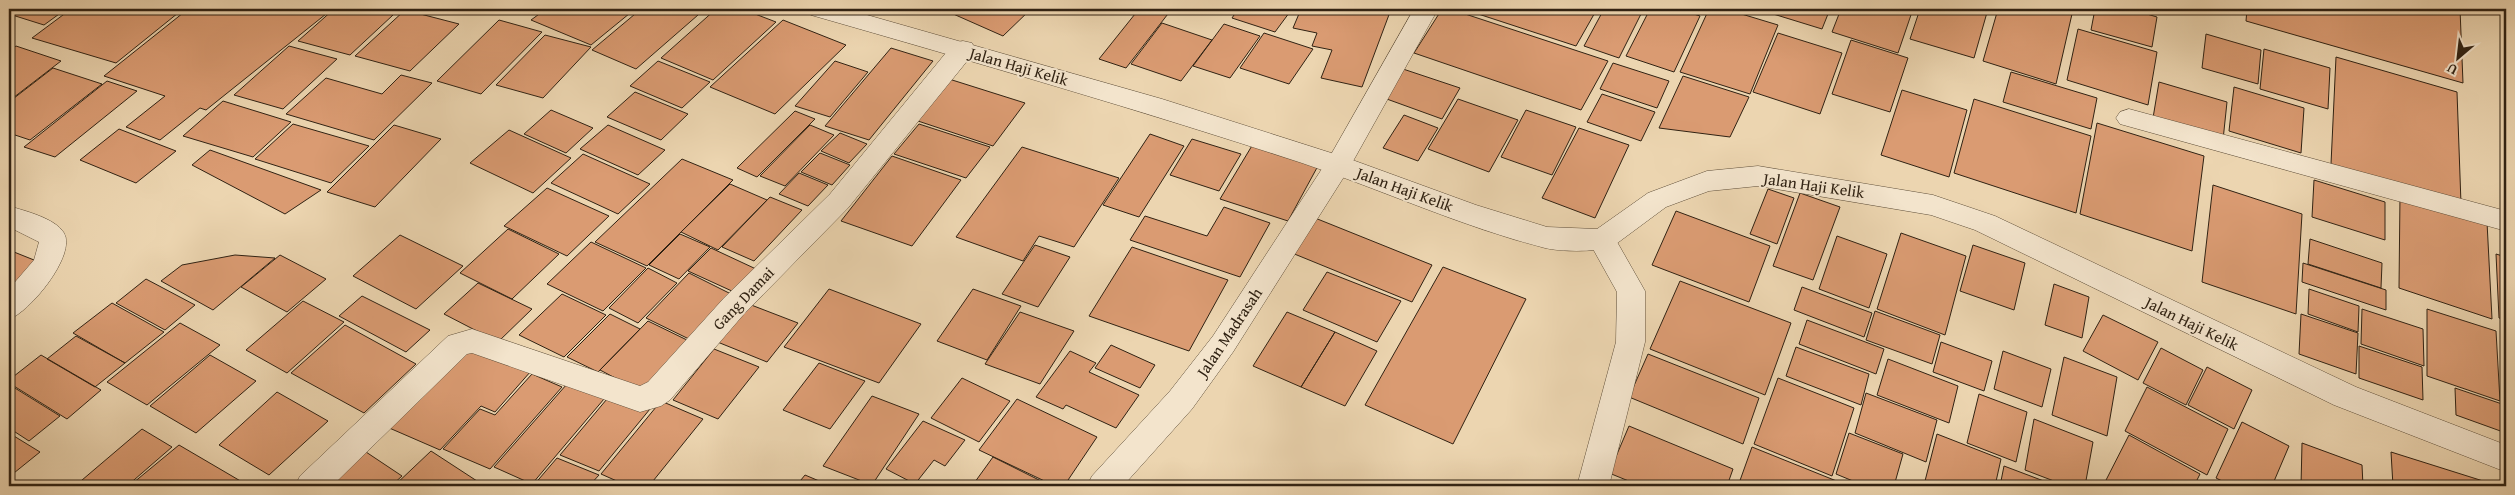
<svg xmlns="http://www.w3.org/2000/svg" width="2515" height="495" font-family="'Gentium Book Plus',serif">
	<rect width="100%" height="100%" fill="#ecd5b0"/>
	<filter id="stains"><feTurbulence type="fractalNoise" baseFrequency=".004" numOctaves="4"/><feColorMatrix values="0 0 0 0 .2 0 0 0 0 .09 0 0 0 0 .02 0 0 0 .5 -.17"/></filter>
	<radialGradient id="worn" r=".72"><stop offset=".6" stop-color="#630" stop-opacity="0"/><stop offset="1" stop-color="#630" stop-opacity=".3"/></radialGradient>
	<path fill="#da9b72" stroke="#302213" d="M9,9H66L44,25L9,14Z
		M71,9H183L116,63L32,38Z
		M188,9H330L331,10L206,110L200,108L160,140L126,127L165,96L104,76Z
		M334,9H370L393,15L350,55L298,41Z
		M546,9H635L591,45L531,20Z
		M641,9H684L698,15L636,69L592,50Z
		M716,9H742L776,22L713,80L661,58Z
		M942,9H1031L1003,36Z
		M1139,9L1171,10L1126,68L1099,59Z
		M1238,9H1292L1275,32L1232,18Z
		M1301,9H1376L1390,12L1362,87L1321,78L1332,50L1312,46L1317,33L1293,28Z
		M1442,9H1450L1608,61L1581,110L1414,53Z
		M1463,9H1597L1576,46Z
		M1604,9H1625L1641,14L1619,58L1584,46Z
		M1650,9H1678L1700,16L1674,72L1626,56Z
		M1709,9H1725L1778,25L1750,94L1680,72Z
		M1757,9H1830L1822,29Z
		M1841,9H1913L1898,53L1832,32Z
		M1920,9H1988L1974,58L1910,39Z
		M1998,9H2053L2072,14L2056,84L1983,61Z
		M2095,9H2130L2157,17L2152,47L2091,30Z
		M2247,9H2460L2463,83L2246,21Z
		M405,10L459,24L410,71L355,56Z
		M499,20L542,32L481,94L437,81Z
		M783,20L846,45L775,114L710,87Z
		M1162,23L1212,40L1181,81L1131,64Z
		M1224,24L1260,36L1230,78L1193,66Z
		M2078,29L2157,52L2148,105L2067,80Z
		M1264,33L1313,49L1289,84L1240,68Z
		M1778,33L1842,53L1820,114L1753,92Z
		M2206,34L2261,50L2258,84L2202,68Z
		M545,35L591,47L543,98L496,85Z
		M1851,40L1908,58L1890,112L1832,94Z
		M16,46L61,61L9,101V51Z
		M289,46L337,59L283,109L234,95Z
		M891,48L933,61L869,140L825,126Z
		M2264,49L2330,68L2328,109L2260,89Z
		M2336,57L2457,92L2461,204L2331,164Z
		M658,61L710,82L682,108L630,86Z
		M835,61L868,72L830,117L795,106Z
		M1613,63L1669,81L1657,108L1600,89Z
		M53,68L102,84L30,140L9,133V102Z
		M1403,69L1460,88L1442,119L1384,98Z
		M2011,72L2097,98L2091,129L2003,102Z
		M401,75L432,83L374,140L286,114L326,78L382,94Z
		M1683,76L1749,97L1730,137L1659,128Z
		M949,79L1025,103L993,146L915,120Z
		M107,81L137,91L55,157L24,147Z
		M2159,82L2227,102L2223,140L2153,118Z
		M2234,87L2304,108L2301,153L2229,131Z
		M1902,90L1967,110L1949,177L1881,155Z
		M635,92L688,114L661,140L607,117Z
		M1602,94L1655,112L1641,141L1587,122Z
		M1458,99L1518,120L1489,172L1428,149Z
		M1974,99L2091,136L2076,213L1954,173Z
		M223,101L291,122L253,157L183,136Z
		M551,110L593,128L566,153L524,134Z
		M1526,110L1576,127L1552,175L1501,157Z
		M795,111L815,119L757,177L737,168Z
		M1404,115L1438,128L1418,161L1383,148Z
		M2097,123L2204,156L2192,251L2080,214Z
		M293,124L369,146L331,183L255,159Z
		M919,124L990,147L966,178L894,154Z
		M394,125L441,139L375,207L327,192Z
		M608,125L665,150L638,175L580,149Z
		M810,125L834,135L785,186L760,176Z
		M1579,128L1629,145L1595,218L1542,198Z
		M119,129L176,151L136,183L80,160Z
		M509,130L571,158L533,193L470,163Z
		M840,133L867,144L849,163L821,151Z
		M1150,134L1184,146L1139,217L1103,205Z
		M1192,139L1241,154L1219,191L1170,175Z
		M1253,144L1319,164L1288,221L1220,199Z
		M1022,147L1119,178L1074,247L1039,236L1023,261L956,237Z
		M210,150L321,190L285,214L192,165Z
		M820,153L850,165L832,185L801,172Z
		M583,154L650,184L618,214L551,183Z
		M892,156L961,180L912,246L841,221Z
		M682,159L733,180L647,266L595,242Z
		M799,173L828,185L808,206L779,194Z
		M2314,180L2385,202V240L2312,217Z
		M730,184L767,200L718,250L681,232Z
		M2213,185L2302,214L2296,314L2202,282Z
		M547,188L609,216L567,256L504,226Z
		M1768,189L1794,198L1777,244L1750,234Z
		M1800,193L1840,207L1813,280L1773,266Z
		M2400,195L2487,222L2492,319L2399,288Z
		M770,197L802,210L754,261L722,247Z
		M1224,207L1270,223L1240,277L1130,240L1145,216L1207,236Z
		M1676,211L1770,246L1749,302L1652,265Z
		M1315,218L1432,265L1412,302L1292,253Z
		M508,229L559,254L512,299L460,273Z
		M1901,233L1966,256L1945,335L1877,309Z
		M680,234L710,247L679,279L649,265Z
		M400,235L463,266L416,309L353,276Z
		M1837,236L1887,254L1869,308L1819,289Z
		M2310,239L2382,263L2381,288L2308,264Z
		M591,242L646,268L603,311L547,284Z
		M1035,245L1070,257L1038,307L1002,294Z
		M1973,245L2025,263L2014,310L1960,291Z
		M1132,247L1228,280L1189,351L1089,316Z
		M711,248L756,269L734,292L688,271Z
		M9,250L39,262L9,288Z
		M2496,254L2506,257V320L2499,318Z
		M235,255L275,258L213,310L161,281L182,265Z
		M280,255L326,279L287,312L241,287Z
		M2303,263L2386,290V310L2302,282Z
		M1443,267L1526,299L1453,444L1365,405Z
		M648,268L677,283L638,323L609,308Z
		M1327,272L1401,301L1377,342L1303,310Z
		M689,273L733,295L691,340L646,318Z
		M146,279L195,305L165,330L116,303Z
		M1680,281L1791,323L1765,395L1650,349Z
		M478,283L532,309L498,342L444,314Z
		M2054,284L2089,297L2082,338L2045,325Z
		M1802,287L1872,313L1864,337L1794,310Z
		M829,289L921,324L879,383L784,347Z
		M973,289L1021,306L987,360L937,341Z
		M2309,289L2359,306L2358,332L2308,314Z
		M562,294L606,315L564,357L519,335Z
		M362,296L430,330L406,352L339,316Z
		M303,301L344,322L287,373L246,350Z
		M112,303L164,332L125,363L73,333Z
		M746,303L798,323L767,362L715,341Z
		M2362,309L2423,329L2424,366L2361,344Z
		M2427,309L2496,331L2500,401L2427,376Z
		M1875,311L1940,335L1932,364L1866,340Z
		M1020,312L1074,331L1040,384L985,364Z
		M1287,312L1335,332L1301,387L1253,366Z
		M610,314L640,329L598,372L567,357Z
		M2301,314L2358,333L2356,374L2299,354Z
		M2103,315L2158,342L2138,380L2083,351Z
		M1807,320L1884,349L1876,374L1799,344Z
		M648,321L689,341L642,392L600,370Z
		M180,323L220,345L147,405L107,382Z
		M345,325L416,364L364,413L291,373Z
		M1335,332L1377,351L1345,406L1301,387Z
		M76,336L125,363L95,387L47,359Z
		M1941,342L1992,361L1984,391L1933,372Z
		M466,344L531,371L495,412L481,406L440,450L387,427Z
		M1111,345L1155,365L1140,388L1095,368Z
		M2359,346L2422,367L2423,400L2359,378Z
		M1796,347L1869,374L1861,405L1786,376Z
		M2161,348L2203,370L2186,405L2143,383Z
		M714,349L759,367L718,419L673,400Z
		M1070,351L1096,363L1089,372L1139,395L1116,428L1066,405L1063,409L1036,397Z
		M2003,351L2051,369L2042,407L1994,389Z
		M1648,354L1759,398L1743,444L1629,397Z
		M41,355L101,390L67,419L9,383V380Z
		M210,355L256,381L196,433L150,406Z
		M2064,357L2117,377L2107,436L2052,415Z
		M1888,359L1958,386L1949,423L1877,395Z
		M819,363L865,381L830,429L783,410Z
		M2207,367L2252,390L2234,429L2188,405Z
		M532,374L562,387L490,469L443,449L480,409L495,415Z
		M962,378L1010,401L979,442L931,418Z
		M1778,378L1854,408L1832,476L1754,444Z
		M567,384L604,399L532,484L494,467Z
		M10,385L60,416L29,441L9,428Z
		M2147,387L2228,429L2207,475L2125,431Z
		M2455,388L2505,405L2506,433L2456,415Z
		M277,392L328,421L269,475L219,445Z
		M612,393L650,409L599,471L560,455Z
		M1866,393L1937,420L1926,462L1855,433Z
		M1979,394L2027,412L2016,462L1967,443Z
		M872,396L919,414L872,485L823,466Z
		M1017,399L1097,437L1064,486H1055L979,450Z
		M661,401L703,419L649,486H628L601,474Z
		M2034,419L2093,442L2085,486H2067L2025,470Z
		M923,421L965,440L945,466L934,460L915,484L886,469Z
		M2242,422L2289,446L2272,486H2232L2216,478Z
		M1629,426L1733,469L1727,486H1641L1609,473Z
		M142,429L172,447L127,486H75Z
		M9,433L40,452L9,477Z
		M1849,433L1903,454L1894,486H1865L1836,474Z
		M1937,434L2001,459L1995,486H1937L1925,481Z
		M2129,435L2200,474L2194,486H2103Z
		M2302,443L2362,465L2363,486H2301Z
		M179,445L249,486H138L133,483Z
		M1752,447L1849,486H1738Z
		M363,450L402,476L391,486H344L332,478Z
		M431,451L477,481L472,486H394Z
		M2391,452L2499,486H2393Z
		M993,457L1051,486H972Z
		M557,458L599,475L589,486H533Z
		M2004,466L2057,486H2000Z
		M805,475L831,486H796Z"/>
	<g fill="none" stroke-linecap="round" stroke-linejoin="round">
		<defs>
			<path id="minor" d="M1414,9H1438L1347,172L1233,352L1192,409L1123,486H1087L1092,476L1170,391L1213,336L1329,158Z
				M963,41L972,43L975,49L972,55L848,208L744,314L670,400L661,406L640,412L472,353L467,354L332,486H295L300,476L448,336L472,329L640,386L648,382L724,298L830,194L954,43Z
				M2129,109L2506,211V231L2120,124L2116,118L2120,112Z
				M9,206C25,211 55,218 64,233C77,255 29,313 9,319V289L34,260L39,242L9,227Z
				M1602,229L1612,233L1645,291V342L1609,486H1577L1616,342L1617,292L1588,240L1592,233Z"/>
			<path id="tertiary" d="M807,9H846L1162,99L1347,158L1476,205L1547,227L1597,229L1648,193L1707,171L1758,166L1933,195L1995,216L2356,387L2506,445V472L2334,405L1975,230L1931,215L1758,186L1709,191L1666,207L1612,247C1596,252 1561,252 1545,248C1462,227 1383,190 1302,163C1140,110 975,62 811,15Z"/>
		</defs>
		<use href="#minor" stroke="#5f4f3a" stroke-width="1"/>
		<use href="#tertiary" stroke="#5f4f3a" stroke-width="1"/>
		<use href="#minor" fill="#f3e4cc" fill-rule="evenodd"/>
		<use href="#tertiary" fill="#f3e4cc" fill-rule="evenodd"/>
	</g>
	<g text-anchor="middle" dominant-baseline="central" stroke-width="4" stroke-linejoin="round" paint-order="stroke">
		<g font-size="16" fill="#302213" stroke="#f3e4cc">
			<text transform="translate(1019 66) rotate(16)">Jalan Haji Kelik</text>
			<text transform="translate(1814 185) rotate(8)">Jalan Haji Kelik</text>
			<text transform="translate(1405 189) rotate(20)">Jalan Haji Kelik</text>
			<text transform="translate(743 298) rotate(-46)">Gang Damai</text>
			<text transform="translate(2192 323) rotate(26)">Jalan Haji Kelik</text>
			<text transform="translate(1229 332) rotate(-56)">Jalan Madrasah</text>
		</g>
	</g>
	<rect width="2515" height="495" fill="none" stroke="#ecd5b0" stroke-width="30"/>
	<rect x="10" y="10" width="2495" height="475" fill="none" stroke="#302213" stroke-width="2.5"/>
	<rect x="15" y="15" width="2485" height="465" fill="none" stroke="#302213"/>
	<g transform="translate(2458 58) rotate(208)" stroke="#f3e4cc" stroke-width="4" paint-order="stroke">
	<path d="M0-4L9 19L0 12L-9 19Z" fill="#302213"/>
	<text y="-8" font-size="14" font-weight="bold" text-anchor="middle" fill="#302213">U</text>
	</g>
	<rect width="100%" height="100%" filter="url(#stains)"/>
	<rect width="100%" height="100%" fill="url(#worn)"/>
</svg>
